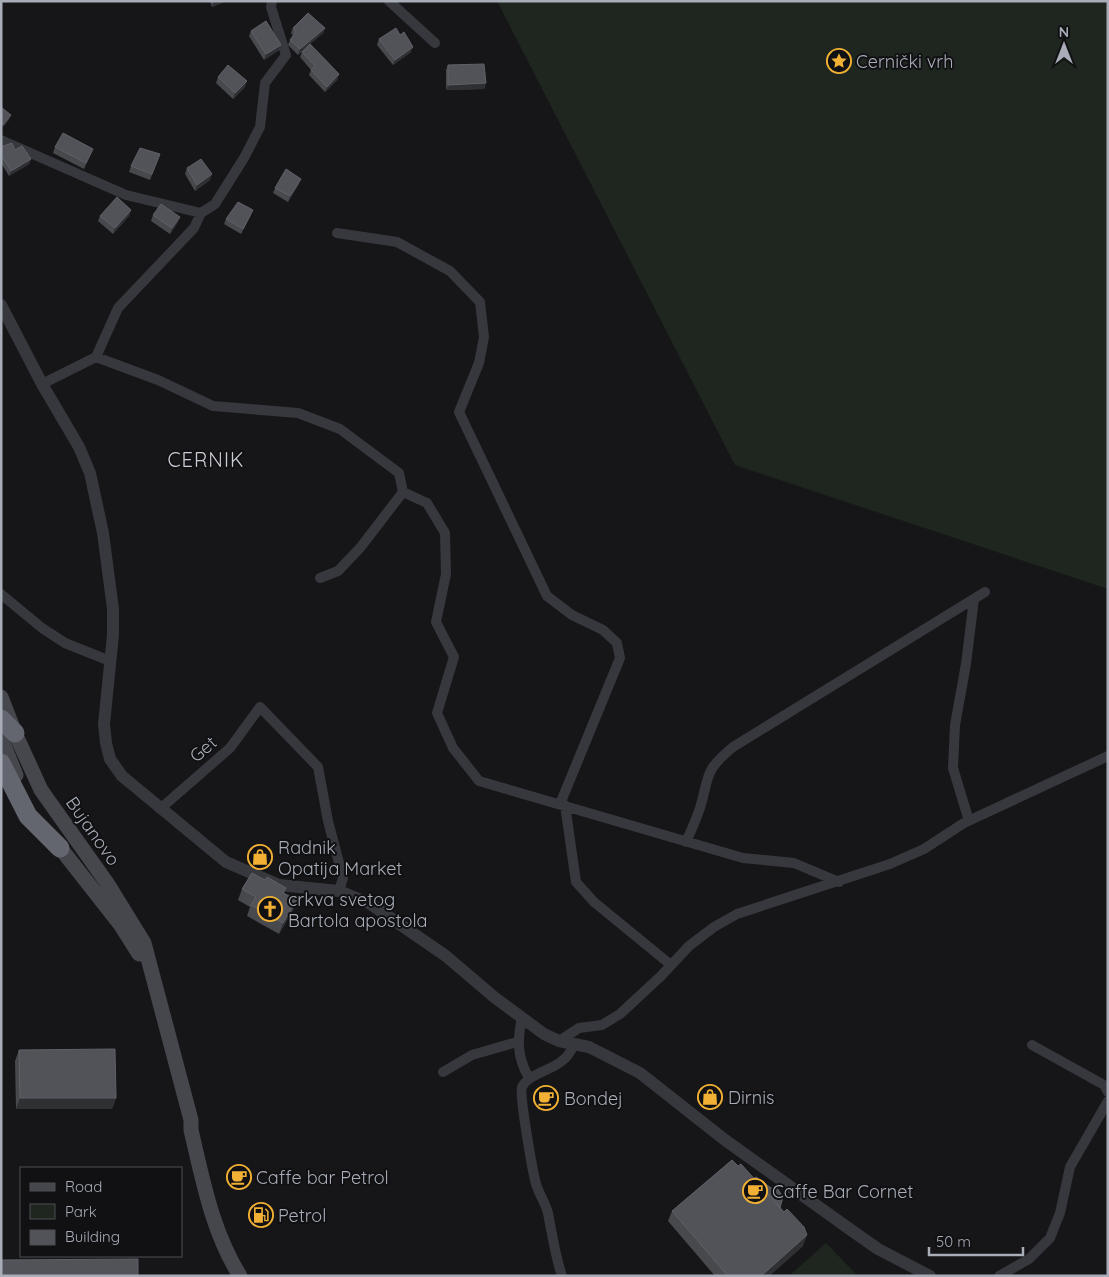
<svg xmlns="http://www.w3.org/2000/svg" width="1109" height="1277" font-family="Quicksand,sans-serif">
	<rect width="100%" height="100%" fill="#161618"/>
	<path fill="#1e261f" d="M497,1H1108V589L735,465Z
		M826,1243L858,1276H789Z"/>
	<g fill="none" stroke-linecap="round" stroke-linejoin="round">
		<path stroke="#37383d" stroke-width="10" d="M389,1L435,43
			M1,140L126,195L201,213L215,204L244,158L260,127L265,83L286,55L271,7L272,1
			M337,233L397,242L450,271L480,302L484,337L479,363L459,412L547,596L572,615L603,630L617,643L620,658L560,804
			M96,357L158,380L213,406L298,413L340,429L399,473L403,492L360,548L338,571L320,578
			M42,384L96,357L118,308L194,228L201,213
			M403,492L427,503L445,533L446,574L436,622L454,657L437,713L453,748L479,781L743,858L794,863L839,882
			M1,594L42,628L65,643L110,661
			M565,805L576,882L594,902L671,965
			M160,809L230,748L260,707L318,767L328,821L343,878L339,891
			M969,821L953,768L955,725L966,664L974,599
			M686,842C691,831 696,820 700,808C710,775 703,772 733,747L985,592
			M522,1018C517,1041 517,1057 529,1078
			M559,1041L579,1028L602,1025L620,1014L661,976L689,946L714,927L737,914L890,864L924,849L964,823L1108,756
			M1032,1045L1104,1085L1108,1092
			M443,1072L472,1055L517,1042
			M562,1276C555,1255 552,1234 548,1213C545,1202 539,1194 536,1184C533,1173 519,1095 522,1087C528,1074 553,1070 563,1060C568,1057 571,1050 574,1045
			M999,1276L1029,1259L1050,1238L1060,1213L1070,1167L1108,1101"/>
		<path stroke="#37383d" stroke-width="12" d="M1,305L42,384L79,447L90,473L103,533L113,609V635L104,724L106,743L110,759L122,776L226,862L279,885L339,891L369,903L446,956L494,997L544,1034L559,1041L589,1047L640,1073L725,1140L844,1225L878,1249L930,1276"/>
		<path stroke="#45474d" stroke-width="15" d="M1,697L15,733L41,790L107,883L144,943L191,1120V1130C203,1181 212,1231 240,1276
			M1,738L16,775
			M54,840L120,924L139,954"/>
		<path stroke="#63666e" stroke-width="19" d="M1,719L15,733
			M1,763L28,816L60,848"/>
	</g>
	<path fill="#47494d" d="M210,1H227L212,7Z
		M293,28H325L323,33L310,44L339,74L337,80L325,92L309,75L311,70L300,57L302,52L306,48L298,55L288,45L290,40L293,36L291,33Z
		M251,31L281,45L279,50L264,60L249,36Z
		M400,35L411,52L393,65L377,45L379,39Z
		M448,65L486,83L484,89L446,90V70Z
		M218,77L245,87L233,99L216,83Z
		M1,147L15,150L31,159L29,164L9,176L1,163Z
		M55,147L93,149L84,169L53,153Z
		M160,154L150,180L129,172L131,166Z
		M187,168L210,180L195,191L185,174Z
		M299,184L288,202L273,193L275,188Z
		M131,210L129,216L113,234L98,221L100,216Z
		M153,215L178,222L170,234L151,221Z
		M251,215L241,234L224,224L226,219Z
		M265,880L286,888L284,893L297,900L293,910L279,934L247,916L250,907L238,900L242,889Z
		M19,1050L116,1098L112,1109H16L15,1061Z
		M780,1208L803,1246L769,1276H715L668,1221L672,1211Z"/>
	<path fill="#2f3033" d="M214,1H227L212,7Z
		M325,28L323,33L298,55L300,49Z
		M281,45L279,50L264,60L266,54Z
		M413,47L411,52L393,65L395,60Z
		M339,74L337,80L325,92L327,87Z
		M247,81L245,87L233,99L235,93Z
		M486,83L484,89L446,90L448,85Z
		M11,115L9,120L1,130L3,125Z
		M31,159L29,164L9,176L11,171Z
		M212,174L210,180L195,191L197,185Z
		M301,179L299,184L288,202L290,196Z
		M131,210L129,216L113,234L115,228Z
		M253,210L251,215L241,234L243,229Z
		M180,217L178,222L170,234L172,228Z
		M297,900L293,910L279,934L283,923Z
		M20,1098H116L112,1109H16Z
		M807,1235L803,1246L769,1276H761Z"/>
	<path fill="#525359" stroke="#5f6168" d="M308,13L325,28L300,49L290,40L296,32L293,28Z
		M266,21L281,45L266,54L251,31Z
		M396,28L400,35L404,32L413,47L395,60L379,39Z
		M310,44L339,74L327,87L311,70L315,66L302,52Z
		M484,64L486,83L448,85V65Z
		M228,65L247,81L235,93L218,77Z
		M1,107L11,115L3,125L1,124Z
		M63,133L93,149L86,163L55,147Z
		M12,143L15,150L22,146L31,159L11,171L1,154V147Z
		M140,148L160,154L152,174L131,166Z
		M201,159L212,174L197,185L187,168Z
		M286,169L301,179L290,196L275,188Z
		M117,197L131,210L115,228L100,216Z
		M238,202L253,210L243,229L226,219Z
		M161,204L180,217L172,228L153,215Z
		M252,873L265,880L267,877L286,888L283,893L297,900L283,923L251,905L256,897L242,889Z
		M115,1049L116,1098H20L19,1050Z
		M732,1160L738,1166L741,1164L784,1212L787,1209L804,1227L807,1235L761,1276H728L672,1211Z
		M756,1177L771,1188H777L783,1197L780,1208L754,1178Z
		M138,1259V1276H1V1260Z"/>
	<defs>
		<symbol id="sight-ring" viewBox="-11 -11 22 22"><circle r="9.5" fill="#111113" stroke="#f2b134" stroke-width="1.5"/><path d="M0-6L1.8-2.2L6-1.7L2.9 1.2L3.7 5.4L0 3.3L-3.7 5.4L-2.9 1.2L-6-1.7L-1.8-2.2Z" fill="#f2b134"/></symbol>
		<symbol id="shop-ring" viewBox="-11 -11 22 22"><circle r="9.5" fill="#111113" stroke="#f2b134" stroke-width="1.5"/><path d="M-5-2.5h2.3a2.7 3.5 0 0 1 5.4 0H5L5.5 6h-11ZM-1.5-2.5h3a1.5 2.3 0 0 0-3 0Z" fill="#f2b134"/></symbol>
		<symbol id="church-ring" viewBox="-11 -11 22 22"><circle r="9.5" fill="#111113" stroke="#f2b134" stroke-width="1.5"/><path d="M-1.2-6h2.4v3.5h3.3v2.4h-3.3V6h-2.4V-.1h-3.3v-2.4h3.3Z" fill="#f2b134"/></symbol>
		<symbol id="cafe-ring" viewBox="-11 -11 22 22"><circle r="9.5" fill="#111113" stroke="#f2b134" stroke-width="1.5"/><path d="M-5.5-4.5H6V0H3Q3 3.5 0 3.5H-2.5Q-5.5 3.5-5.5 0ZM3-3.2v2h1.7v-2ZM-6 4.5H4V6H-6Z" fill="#f2b134"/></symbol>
		<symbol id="fuel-ring" viewBox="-11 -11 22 22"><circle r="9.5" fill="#111113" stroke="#f2b134" stroke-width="1.5"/><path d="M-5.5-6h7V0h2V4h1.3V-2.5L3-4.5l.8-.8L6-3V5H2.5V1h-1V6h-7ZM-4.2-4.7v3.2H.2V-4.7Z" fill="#f2b134"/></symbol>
	</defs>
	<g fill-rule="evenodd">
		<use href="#sight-ring" x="825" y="47" width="28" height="28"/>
		<use href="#shop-ring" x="246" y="843" width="28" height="28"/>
		<use href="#church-ring" x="256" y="895" width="28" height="28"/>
		<use href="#shop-ring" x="696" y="1083" width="28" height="28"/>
		<use href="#cafe-ring" x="532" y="1084" width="28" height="28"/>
		<use href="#cafe-ring" x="225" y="1163" width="28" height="28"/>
		<use href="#cafe-ring" x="741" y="1177" width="28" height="28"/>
		<use href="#fuel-ring" x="247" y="1201" width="28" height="28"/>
	</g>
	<g text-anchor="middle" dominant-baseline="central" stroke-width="4" stroke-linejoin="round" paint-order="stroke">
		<g font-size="18" fill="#a8adb8" stroke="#111113" text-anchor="start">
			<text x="856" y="61">Cernički vrh</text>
			<text x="278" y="847">Radnik<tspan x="278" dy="21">Opatija Market</tspan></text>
			<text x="288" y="899">crkva svetog<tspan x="288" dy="21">Bartola apostola</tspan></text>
			<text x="728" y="1097">Dirnis</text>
			<text x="564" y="1098">Bondej</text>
			<text x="256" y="1177">Caffe bar Petrol</text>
			<text x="772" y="1191">Caffe Bar Cornet</text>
			<text x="278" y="1215">Petrol</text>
		</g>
		<g font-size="18" fill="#a8adb8" stroke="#111113">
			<text transform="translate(203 749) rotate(-41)">Get</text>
			<text transform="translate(93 831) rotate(55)">Bujanovo</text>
		</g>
		<g font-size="20" letter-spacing="1" fill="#c9ccd4" stroke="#111113">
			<text x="206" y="459">CERNIK</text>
		</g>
	</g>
	<rect width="1109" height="1277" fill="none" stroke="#a8adb8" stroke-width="5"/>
	<rect x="20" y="1167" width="162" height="90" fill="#111113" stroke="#4d4f55"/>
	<rect x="30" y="1183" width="25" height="8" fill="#45474d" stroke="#4d4f55"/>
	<text x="65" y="1192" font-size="15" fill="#a8adb8">Road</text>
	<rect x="30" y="1204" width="25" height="15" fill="#1e261f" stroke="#4d4f55"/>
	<text x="65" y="1217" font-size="15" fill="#a8adb8">Park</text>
	<rect x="30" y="1230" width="25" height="15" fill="#525359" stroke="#4d4f55"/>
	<text x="65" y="1242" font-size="15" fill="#a8adb8">Building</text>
	<g transform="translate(1064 45)" stroke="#111113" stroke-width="4" paint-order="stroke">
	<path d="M0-4L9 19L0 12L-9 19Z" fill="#a8adb8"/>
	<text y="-8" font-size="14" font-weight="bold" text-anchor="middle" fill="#a8adb8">N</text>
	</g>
	<path d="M929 1247v8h94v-8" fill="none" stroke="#a8adb8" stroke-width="2.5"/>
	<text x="936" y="1247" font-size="15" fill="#a8adb8" stroke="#111113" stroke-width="4" paint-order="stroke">50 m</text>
</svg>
